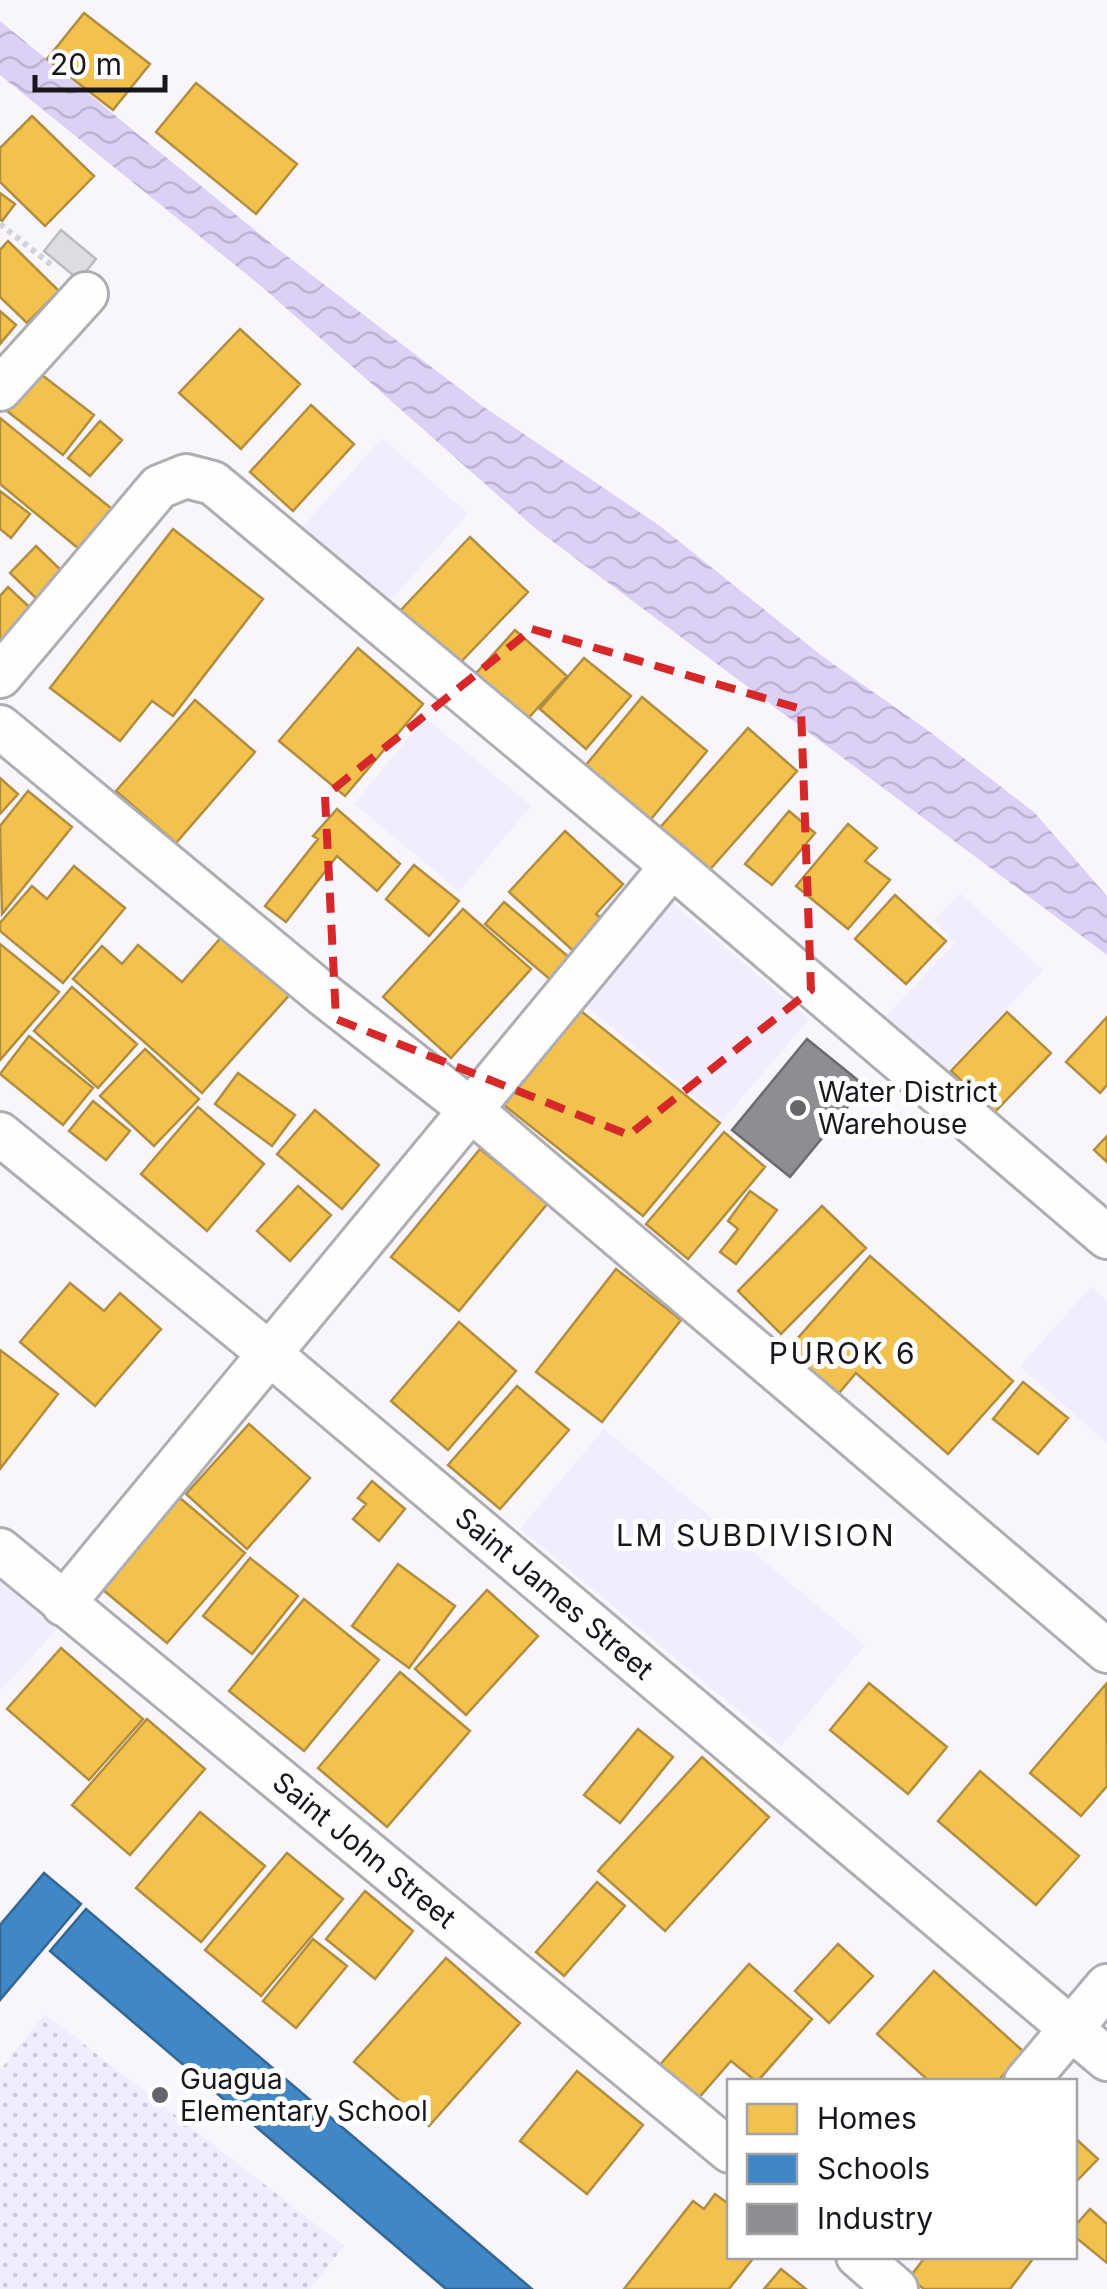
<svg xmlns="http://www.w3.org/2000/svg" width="1107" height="2289" font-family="Inter,sans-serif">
	<defs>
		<pattern id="park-dots" width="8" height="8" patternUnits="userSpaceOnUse" patternTransform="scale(2.5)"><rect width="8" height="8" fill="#f1ecfe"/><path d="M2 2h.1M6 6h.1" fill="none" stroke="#cecad9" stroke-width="1.8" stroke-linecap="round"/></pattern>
		<pattern id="water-waves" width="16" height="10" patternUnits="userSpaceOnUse" patternTransform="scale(2.5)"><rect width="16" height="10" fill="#dcd0f4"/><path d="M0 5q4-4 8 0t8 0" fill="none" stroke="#bcb2d1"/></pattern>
	</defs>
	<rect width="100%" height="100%" fill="#f8f6fc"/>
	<path fill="#f1ecfe" d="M382,438L468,514L377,615L291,540Z
		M425,718L531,806L459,891L354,804Z
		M960,893L1043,970L943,1076L882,1020L955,943L934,921Z
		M670,901L809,1019L723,1120L584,1004Z
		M1091,1287L1107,1301V1443L1020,1366Z
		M604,1429L865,1645L781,1746L520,1529Z
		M0,1569L62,1624L0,1691Z"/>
	<path fill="url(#park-dots)" d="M45,2014L344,2246L310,2289H0V2070Z"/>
	<path fill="url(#water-waves)" d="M0,21L278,249L481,405L660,526L822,656L926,729L1035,813L1107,896V955L536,529L261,286L0,75Z"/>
	<path fill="#f2c14e" stroke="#b18e3f" stroke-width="2.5" d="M84,13L150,64L113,110L47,59Z
		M196,83L297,164L256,214L156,132Z
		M32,116L94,176L45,226L0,182V148Z
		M0,193L15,204L2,221L0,219Z
		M8,241L59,291L27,323L0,297V250Z
		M0,311L16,325L0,344Z
		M240,329L300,384L241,449L179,393Z
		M38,372L94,415L63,455L7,411Z
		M311,405L354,444L293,511L250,472Z
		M0,418L112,509L79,549L0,484Z
		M100,421L122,440L90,476L68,458Z
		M0,491L30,514L11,538L0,529Z
		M173,529L263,599L173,716L152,701L120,741L50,688Z
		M470,537L528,592L457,666L400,611Z
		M36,546L67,576L41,603L10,573Z
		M8,587L38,615L0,656V596Z
		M515,630L567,676L522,725L471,679Z
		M358,648L423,704L345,796L279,741Z
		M584,658L631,696L586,749L540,709Z
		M642,697L707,751L647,824L581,771Z
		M195,700L255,752L176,843L116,791Z
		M748,728L797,771L706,874L657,831Z
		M0,778L18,794L0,814Z
		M28,791L72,827L2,914L0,826Z
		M337,809L400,864L377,891L337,856L286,922L265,906L318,839L313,836Z
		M789,811L815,833L772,885L745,864Z
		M848,824L877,848L865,861L890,880L848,929L796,886Z
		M565,831L623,884L596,914L611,926L581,958L509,892Z
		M414,865L459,901L429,936L386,899Z
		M74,866L125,908L63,983L0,931V923L32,886L47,899Z
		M895,895L946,941L906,984L855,939Z
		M504,902L571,959L552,981L485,924Z
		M463,909L531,969L451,1058L383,997Z
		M225,933L292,992L202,1093L73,979L102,946L122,964L138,945L182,982Z
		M0,944L59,992L0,1060Z
		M72,987L137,1044L98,1088L34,1031Z
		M581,1011L720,1123L643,1216L504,1105Z
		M1007,1012L1051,1053L995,1112L951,1071Z
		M1107,1017V1085L1100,1093L1066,1062Z
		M29,1036L93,1088L63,1125L0,1074Z
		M145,1049L199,1099L154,1146L100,1096Z
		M238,1073L295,1115L272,1146L215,1104Z
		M93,1101L130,1131L106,1160L69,1131Z
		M198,1107L264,1164L207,1231L141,1174Z
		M315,1110L379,1165L342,1209L277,1154Z
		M724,1132L765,1167L688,1259L646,1224Z
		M1107,1136V1162L1094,1150Z
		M480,1149L548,1203L459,1311L391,1257Z
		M298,1186L331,1215L290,1261L257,1231Z
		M750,1191L777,1210L736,1264L720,1252L738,1229L728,1221Z
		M822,1206L866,1248L781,1334L738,1291Z
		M870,1256L1013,1381L948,1454L856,1373L834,1399L783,1355Z
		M616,1269L681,1320L602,1422L536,1372Z
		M70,1283L104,1311L120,1293L161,1329L95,1406L20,1342Z
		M459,1322L516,1371L448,1450L391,1401Z
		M0,1350L58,1394L0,1469Z
		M1023,1382L1068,1418L1038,1454L993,1419Z
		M517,1386L569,1430L500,1509L448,1465Z
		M249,1424L310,1478L247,1549L186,1494Z
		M372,1481L405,1509L379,1541L353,1519L366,1504L358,1498Z
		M180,1498L245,1553L167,1643L102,1589Z
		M250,1558L298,1596L252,1654L203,1616Z
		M398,1564L455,1606L409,1668L352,1626Z
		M487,1590L538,1636L466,1715L415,1669Z
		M304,1599L379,1660L304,1751L229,1691Z
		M61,1648L143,1719L89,1780L7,1709Z
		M400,1672L470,1731L387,1827L318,1768Z
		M869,1683L947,1747L908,1794L830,1730Z
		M1106,1684L1107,1786L1081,1816L1030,1773Z
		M147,1719L205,1769L130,1855L72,1805Z
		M638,1729L673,1757L620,1823L584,1795Z
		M702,1757L769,1817L665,1931L598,1871Z
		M980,1771L1079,1856L1036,1905L938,1821Z
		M200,1812L265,1866L201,1942L136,1888Z
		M287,1853L343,1899L261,1996L205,1950Z
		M597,1882L625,1906L564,1976L536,1952Z
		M365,1891L413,1931L375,1979L326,1939Z
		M313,1939L347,1966L296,2028L263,2001Z
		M838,1944L873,1976L829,2023L795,1991Z
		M446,1958L520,2023L429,2126L354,2062Z
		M749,1964L812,2019L757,2082L731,2061L696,2101L657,2068Z
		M934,1971L1024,2052L997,2082H930L877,2034Z
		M577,2071L643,2125L587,2194L520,2141Z
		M1074,2137L1098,2159L1074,2184Z
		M715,2194L730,2205V2256H755L729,2289H624L693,2201L704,2209Z
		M1090,2209L1107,2224V2263L1074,2236V2227Z
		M926,2256H1035L1010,2289H924L909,2278Z
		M781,2269L806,2289H764Z"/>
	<path fill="#3f88c5" stroke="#346693" stroke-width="2.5" d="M44,1873L81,1904L0,2000V1925Z
		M86,1909L532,2289H446L50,1951Z"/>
	<path fill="#8d8d92" stroke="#6a6a6f" stroke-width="2.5" d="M807,1039L865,1086L790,1177L732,1130Z"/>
	<path fill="#dedce2" stroke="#bbbabe" stroke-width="2.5" d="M61,230L96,259L79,280L44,251Z"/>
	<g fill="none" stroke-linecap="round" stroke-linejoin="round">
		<defs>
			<g id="minor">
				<path d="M0,389L86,294"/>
				<path d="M0,676L159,487L186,476L213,483L672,866L1107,1237"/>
				<path d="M0,727L324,995L471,1110L1107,1651"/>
				<path id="s1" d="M0,1134L270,1354L1107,2059"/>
				<path id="s2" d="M0,1550L730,2151"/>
				<path d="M63,1604L672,866"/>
				<path d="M1026,2082L1107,1986"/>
				<path d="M858,2256L896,2289"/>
			</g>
		</defs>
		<use href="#minor" stroke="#aeadb2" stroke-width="48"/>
		<path stroke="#d3d2d4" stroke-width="6" stroke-dasharray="5 5" stroke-linecap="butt" d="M0,224L54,267"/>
		<use href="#minor" stroke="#fefeff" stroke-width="42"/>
	</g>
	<path fill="none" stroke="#d62828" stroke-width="8" stroke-dasharray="20 12" stroke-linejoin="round" d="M532,629L801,709L811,990L629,1135L336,1019L325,796Z"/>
	<g fill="#67656b" stroke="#fff" stroke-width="4">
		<circle cx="798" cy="1108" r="10"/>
		<circle cx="160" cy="2095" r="10"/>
	</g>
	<g text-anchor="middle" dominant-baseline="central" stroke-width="10" stroke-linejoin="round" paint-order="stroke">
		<g font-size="28" fill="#19171d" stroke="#fff" text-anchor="start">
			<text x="818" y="1092">Water District<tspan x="818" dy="32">Warehouse</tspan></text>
			<text x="180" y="2079">Guagua<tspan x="180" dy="32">Elementary School</tspan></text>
		</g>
		<g font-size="28" fill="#19171d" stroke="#fff">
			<text stroke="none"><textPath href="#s1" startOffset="720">Saint James Street</textPath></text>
			<text stroke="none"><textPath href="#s2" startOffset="472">Saint John Street</textPath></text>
		</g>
		<g font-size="30" letter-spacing="2.5" fill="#19171d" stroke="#fff">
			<text x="843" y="1353">PUROK 6</text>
			<text x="756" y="1535">LM SUBDIVISION</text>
		</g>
	</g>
	<rect x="727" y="2079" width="350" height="180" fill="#ffffff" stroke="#a3a2a5" stroke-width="2.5"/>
	<rect x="747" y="2104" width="50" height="30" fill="#f2c14e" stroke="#a3a2a5" stroke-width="2.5"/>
	<text x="817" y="2129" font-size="30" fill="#19171d">Homes</text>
	<rect x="747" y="2154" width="50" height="30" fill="#3f88c5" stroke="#a3a2a5" stroke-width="2.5"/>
	<text x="817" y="2179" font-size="30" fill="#19171d">Schools</text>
	<rect x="747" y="2204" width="50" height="30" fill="#8d8d92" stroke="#a3a2a5" stroke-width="2.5"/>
	<text x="817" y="2229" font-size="30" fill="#19171d">Industry</text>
	<path d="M35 75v15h130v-15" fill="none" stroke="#19171d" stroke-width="5"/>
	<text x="50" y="75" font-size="30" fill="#19171d" stroke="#ffffff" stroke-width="8" paint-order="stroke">20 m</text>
</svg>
